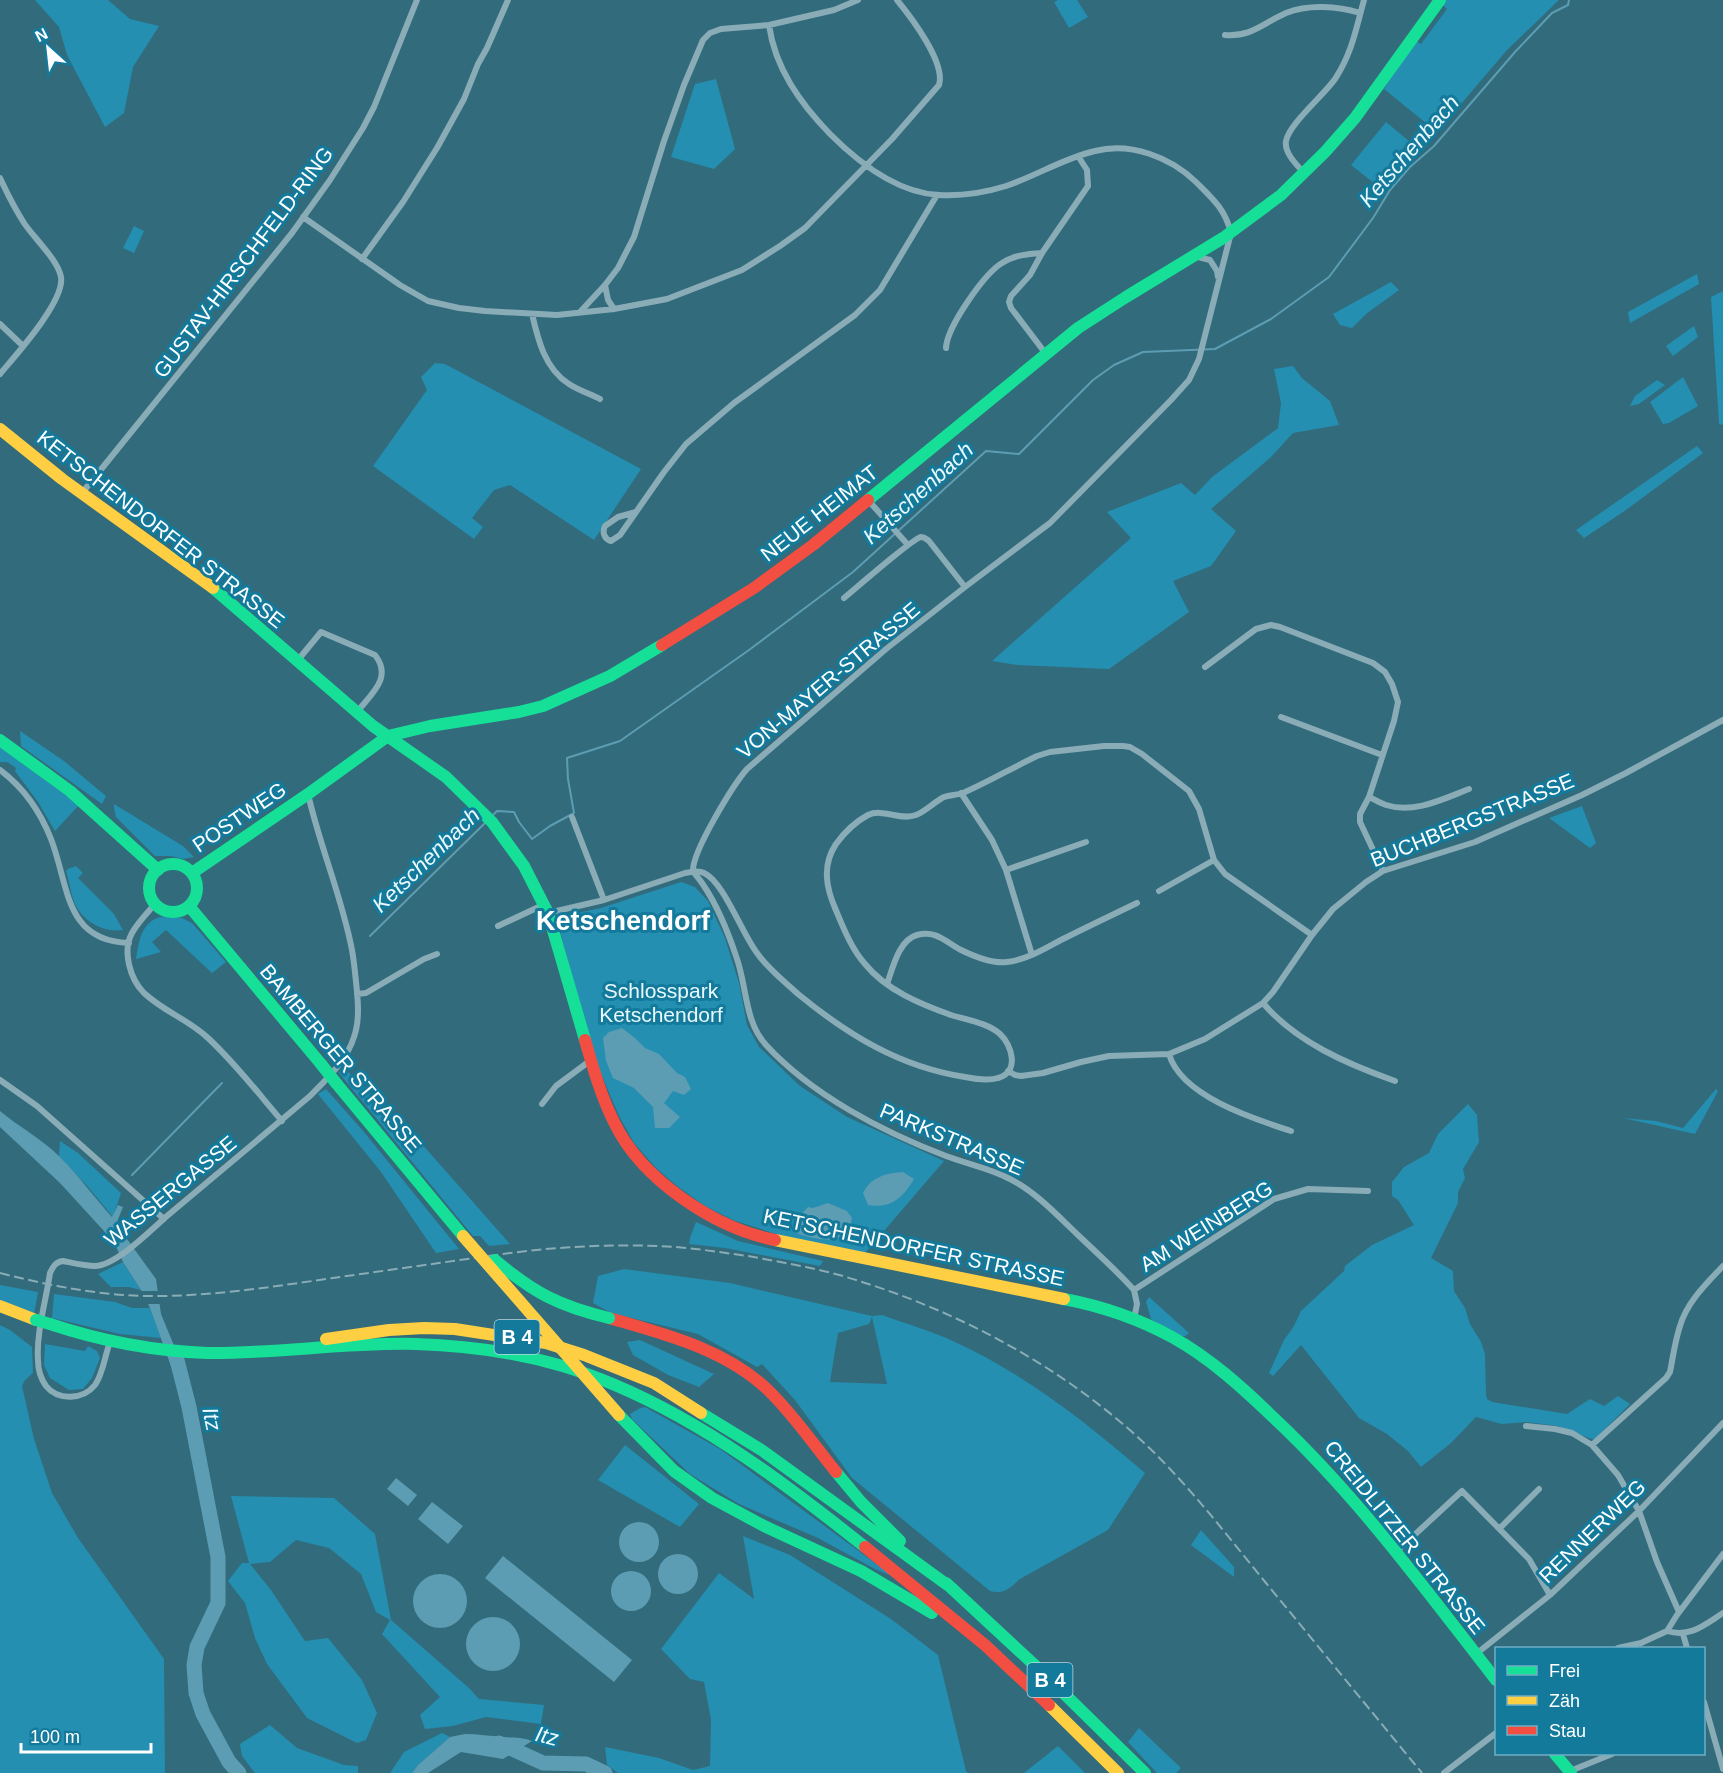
<svg xmlns="http://www.w3.org/2000/svg" width="1723" height="1773" font-family="Helvetica,sans-serif">
	<rect width="100%" height="100%" fill="#326b7c"/>
	<path fill="#248fb1" fill-rule="evenodd" d="M35,0H108L130,19L159,26L133,67L124,113L105,127L67,55L59,27Z
		M1058,0H1077L1088,17L1069,28L1054,2Z
		M1446,0H1559L1507,50L1437,132L1384,89L1416,41L1421,44L1447,9L1443,5Z
		M716,79L735,149L714,169L671,157L695,84Z
		M1386,122L1409,141L1375,184L1351,165Z
		M134,226L144,231L134,253L123,248Z
		M1697,274L1699,284L1630,323L1628,312Z
		M1391,282L1399,290L1366,314L1352,328L1340,325L1333,314Z
		M1723,291V425L1719,424L1711,297Z
		M1694,326L1698,337L1673,356L1666,346Z
		M435,363L445,364L641,469L594,540L510,485L494,490L472,518L483,527L474,539L373,466L427,390L421,377Z
		M1293,366L1302,378L1330,401L1339,425L1293,433L1271,457L1211,509L1236,531L1211,566L1173,581L1189,612L1109,669L1017,665L992,661L1131,538L1107,512L1181,483L1195,495L1212,477L1278,428L1281,403L1274,369Z
		M1683,377L1698,406L1669,423L1663,424L1650,402Z
		M1657,380L1665,385L1639,404L1630,406L1635,396Z
		M1697,446L1703,453L1626,510L1584,538L1576,530Z
		M20,731L64,761L106,796L102,804L21,746Z
		M0,747L79,805L55,831L38,802L15,771L16,768L7,762H0Z
		M114,804L183,846L194,857L183,859L171,856H155L116,817L114,808Z
		M1582,806L1596,843L1590,848L1549,818Z
		M76,866L83,873L78,878L114,914L123,930C102,933 80,920 73,899C70,890 69,880 66,871L68,869Z
		M681,882L695,887L708,901L725,938L739,983L747,1025L759,1047L800,1086L847,1117L944,1161L865,1253L779,1235L733,1220L705,1206L677,1186L656,1168L634,1143L619,1116L593,1055L559,927L561,919L567,915L601,908Z
		M160,917L182,918L192,923L226,962L212,973L166,930L152,942L161,952L136,959C139,941 141,923 160,917Z
		M343,1067L421,1143L510,1244L489,1246L480,1236H473L339,1073Z
		M326,1089L364,1132L459,1249L436,1253L381,1172L318,1094Z
		M1716,1089L1718,1091L1695,1134L1623,1118L1656,1121L1683,1128Z
		M1468,1104L1477,1115L1479,1142L1463,1169L1465,1178L1458,1192V1203L1431,1258L1453,1271L1454,1291L1465,1308L1470,1324L1481,1342L1485,1354L1486,1394L1487,1399L1492,1402L1567,1414L1590,1399L1604,1406L1618,1396L1630,1404L1594,1440L1558,1426L1526,1422L1502,1424L1476,1417L1451,1443L1421,1467L1408,1451L1387,1434L1359,1418L1301,1345L1273,1376L1269,1373L1284,1340L1294,1326L1301,1311L1344,1271L1345,1266L1372,1245L1414,1225L1398,1200L1392,1196V1182L1404,1167L1429,1153L1438,1134Z
		M60,1141L78,1153L121,1193L113,1217L88,1187L59,1156Z
		M696,1222L738,1241L823,1261L820,1266L725,1248L689,1244L690,1238Z
		M123,1262L141,1290L129,1287H111L98,1274Z
		M624,1269L730,1283L872,1316L882,1315C906,1324 932,1331 955,1342C1025,1374 1087,1423 1145,1473L1108,1530L1020,1579C1010,1588 1004,1595 990,1591L852,1478L795,1400L762,1364L757,1367L698,1334L611,1313L593,1303L598,1276ZM872,1317L887,1384L830,1382L838,1333L869,1324Z
		M0,1285L38,1292L34,1314L0,1300Z
		M54,1294L115,1302L132,1308H150L161,1338L120,1334L52,1318Z
		M1149,1297L1189,1333L1185,1336H1180L1156,1323L1151,1319L1146,1302Z
		M0,1325L10,1330L32,1347L33,1373L25,1380L22,1386L34,1439L52,1493L78,1538L164,1659L165,1773H0Z
		M640,1340L714,1374L699,1387L668,1375L633,1355L627,1342Z
		M45,1344L85,1351L88,1346L97,1351L100,1358L92,1378L83,1389L69,1390L50,1378L44,1365Z
		M645,1407L720,1449L894,1577L875,1569L818,1538L739,1504L690,1474L632,1419L630,1414L640,1408Z
		M625,1445L699,1504L680,1527L598,1480Z
		M231,1496L334,1498L375,1534L391,1620L469,1688L479,1699L544,1705L541,1724L486,1717L453,1726L425,1729L420,1715L440,1697L382,1634L390,1620L376,1612L361,1574L329,1548L296,1540L270,1562L250,1564L271,1590L305,1641L328,1638L362,1680L377,1713L366,1740L357,1743L307,1718L267,1664L255,1638L245,1603L228,1581L242,1563H249Z
		M1201,1530L1234,1567V1577L1191,1545Z
		M743,1536L790,1555L891,1619L938,1655L966,1771L968,1773H618L607,1765L605,1747L659,1758L693,1770L710,1766L711,1720L704,1682L690,1679L661,1649L719,1573L754,1599Z
		M270,1725L297,1748L344,1765L358,1766V1773H255L242,1756L240,1744Z
		M1139,1728L1181,1768L1176,1773H1157L1128,1742Z
		M442,1733L450,1737L418,1765L412,1773H390L404,1752Z
		M1058,1746L1085,1773H1024Z"/>
	<path fill="#5c9db3" d="M622,1028L635,1038L645,1048L659,1054L677,1073L685,1077L691,1089L684,1095L673,1091L664,1103L680,1117L669,1128H655L653,1107L634,1088L613,1078L606,1061L603,1038L609,1032Z
		M0,1111C19,1127 42,1139 60,1157C79,1176 94,1197 112,1217L118,1205L123,1207L117,1222L119,1228L156,1279L161,1314L187,1377L176,1380L150,1308L141,1290L123,1262L114,1242L60,1183L0,1127Z
		M903,1172L914,1179C903,1198 890,1209 868,1205L863,1193C871,1177 886,1173 903,1172Z
		M828,1203L847,1211L852,1218C847,1248 817,1240 796,1233C795,1220 800,1215 808,1207L813,1208Z
		M396,1478L417,1495L408,1506L387,1489Z
		M432,1502L463,1526L448,1544L418,1519Z
		M619 1542a20 20 0 1 1 40 0a20 20 0 1 1-40 0Z
		M658 1574a20 20 0 1 1 40 0a20 20 0 1 1-40 0Z
		M503,1556L632,1660L614,1682L485,1578Z
		M611 1591a20 20 0 1 1 40 0a20 20 0 1 1-40 0Z
		M413 1601a27 27 0 1 1 54 0a27 27 0 1 1-54 0Z
		M466 1644a27 27 0 1 1 54 0a27 27 0 1 1-54 0Z
		M465,1734C478,1734 490,1736 503,1737C515,1738 521,1737 532,1741L503,1759L461,1752L428,1773H412L418,1765L450,1737Z"/>
	<path fill="#326b7c" d="M138,1291H161L163,1304H145Z"/>
	<g fill="none" stroke-linecap="round" stroke-linejoin="round">
		<path stroke="#5c9db3" stroke-width="2" d="M493,815L497,811L514,812L519,822L532,839L550,826L574,813L568,779L567,758L620,741L749,650L853,572L986,451L1019,454L1093,380L1114,365L1143,352L1215,349L1271,319L1329,277L1373,218L1390,190L1410,167L1434,146L1515,52L1552,13L1568,5L1569,0
			M370,936L487,821
			M132,1175L222,1083"/>
		<path stroke="#5c9db3" stroke-width="15" d="M177,1360L189,1407L218,1557V1603L197,1647L194,1665L196,1693L203,1714L229,1762L239,1773
			M499,1743L543,1763L586,1764L605,1773"/>
		<path stroke="#8aacb7" stroke-width="6" d="M1225,35C1252,37 1263,23 1286,13C1308,4 1338,6 1360,13
			M1304,173C1297,165 1284,153 1286,141C1289,124 1324,95 1335,79C1352,53 1356,29 1364,0
			M0,178C7,193 15,209 24,223C34,238 58,260 61,277C65,301 16,355 0,374
			M303,217L400,285L428,301L459,308L485,311L557,315L614,309L667,299L742,270L780,246L805,228L892,139L939,85C946,63 911,17 897,0
			M1198,257L1210,260L1217,271L1218,277
			M362,259L403,202L437,148L464,99L478,64L487,48L508,0
			M605,285L608,300L614,309
			M580,312L605,285L618,268L634,237L664,141L684,85L703,40L710,33L721,29L769,25L834,10L858,0
			M532,314C538,340 545,369 569,384C578,390 590,394 600,399
			M0,324L23,346
			M946,348C947,327 984,274 1002,263C1014,255 1028,254 1042,253
			M1046,354L1011,308L1009,302L1011,296L1030,275L1042,253L1088,186L1087,170L1078,156
			M82,493L292,233L330,180L363,128L374,107L417,0
			M868,500L908,545
			M636,512L618,517L605,526C602,532 604,539 611,541L620,535L664,472L686,444L734,403L855,315L880,290L937,195
			M844,598C855,589 913,538 921,537C925,537 926,539 929,541L965,587
			M298,660L321,632L375,655C393,678 371,694 357,712
			M1205,667L1256,629L1271,625L1280,627L1373,663L1385,672L1392,684L1398,702L1394,721L1369,797L1360,814V822L1383,871
			M1281,717L1382,755
			M0,770C24,788 40,811 51,839C69,885 64,941 129,943
			M961,793L992,840L1006,870L1032,955
			M1369,797C1374,799 1380,803 1386,805C1414,814 1443,799 1469,789
			M572,817L604,900
			M1006,870L1086,842
			M693,871C692,852 733,785 747,769L886,649L965,587L1050,523L1171,400L1189,380L1199,359L1231,233C1225,209 1213,199 1196,182C1170,157 1131,142 1095,151C1064,158 1036,176 1006,186C984,193 962,196 939,195C897,193 859,163 830,134C800,103 775,68 769,25
			M693,871C697,877 701,881 704,886C718,907 728,932 736,956C747,985 744,1021 766,1045C812,1095 883,1132 946,1156C967,1164 990,1168 1010,1179C1036,1192 1058,1216 1079,1236C1098,1254 1117,1271 1134,1290L1137,1304L1134,1319
			M1159,891L1214,860
			M155,904C147,913 138,922 132,933C122,951 130,979 144,993C163,1011 189,1020 208,1038C235,1063 258,1093 282,1121
			M548,913L604,900L685,873C692,872 698,870 704,873C724,882 742,934 757,953C768,969 784,981 798,994C848,1035 900,1067 965,1077C975,1079 988,1081 998,1078C1020,1072 1012,1045 1000,1034C988,1023 967,1020 951,1015C920,1004 886,990 865,964C851,948 843,927 835,908C826,887 822,865 836,844C844,833 855,822 868,815C883,808 900,821 916,815C926,811 934,802 944,797C950,795 957,795 963,793C988,782 1012,768 1037,756L1050,752L1104,746H1123L1130,747L1142,754L1189,791L1199,809L1214,860L1225,874L1312,935
			M498,926L543,905
			M887,984C893,967 899,940 917,935C935,930 945,941 959,949C973,956 992,964 1007,962C1027,960 1045,948 1063,939C1087,927 1112,915 1137,903
			M357,994L366,993L424,959L437,954
			M1263,1003C1296,1042 1347,1064 1395,1081
			M1169,1054C1181,1096 1254,1119 1291,1131
			M1008,1071L1015,1075L1021,1076L1043,1073L1081,1062L1109,1056L1169,1054L1205,1039L1263,1003L1273,992L1312,935L1333,909L1366,882L1383,871L1475,842L1582,795L1626,773L1723,720
			M0,1080L37,1106L164,1219
			M542,1104L556,1086L591,1060
			M1134,1290L1274,1199L1308,1189L1368,1191
			M110,1342C105,1355 103,1374 95,1385C83,1400 58,1401 46,1386C41,1379 38,1369 38,1360C36,1334 46,1300 50,1273C53,1267 55,1262 63,1261C73,1263 85,1266 95,1266C116,1266 152,1229 167,1216L310,1096C327,1079 347,1060 354,1037C360,1020 358,1000 356,982C355,972 354,961 352,950C342,897 320,847 308,794
			M1526,1426L1555,1429L1572,1433L1592,1445L1618,1475L1639,1511L1657,1562L1679,1612
			M1592,1445L1666,1378L1670,1372C1673,1357 1675,1341 1680,1326C1687,1302 1706,1284 1723,1266
			M1500,1528L1539,1489
			M1396,1552L1462,1491L1529,1559L1550,1595
			M1667,1631L1677,1615L1723,1554
			M1683,1634L1687,1648
			M1618,1648L1641,1643L1667,1631C1690,1638 1704,1625 1723,1613
			M1476,1654L1550,1595L1639,1511L1723,1423
			M1704,1702L1723,1769
			M1570,1771L1612,1754
			M1444,1773L1496,1733"/>
		<path stroke="#16e098" stroke-width="12" d="M868,500L1078,328L1126,297L1223,238L1281,195L1325,152L1355,118L1440,0
			M213,588L373,726L446,777L492,822L524,866L548,913L585,1040
			M0,740L70,791L158,870
			M149 888a24 24 0 1 1 48 0a24 24 0 1 1-48 0Z
			M192,873L308,794L388,736L430,726L519,712L543,706L610,676L662,645
			M189,906L321,1064
			M336,1083L463,1236
			M1064,1299C1101,1306 1139,1319 1172,1337C1210,1358 1243,1388 1275,1419C1358,1497 1426,1590 1496,1680
			M50,1324C101,1341 153,1351 207,1353
			M207,1353C277,1354 346,1342 416,1344C482,1346 553,1358 615,1385C707,1424 787,1485 865,1547
			M701,1413L763,1451L953,1589
			M619,1415L674,1471L712,1498L764,1526L861,1571L932,1613
			M836,1472L861,1502L900,1541
			M946,1583L1042,1672L1145,1773
			M1555,1754L1571,1773"/>
		<path stroke="#ffcf43" stroke-width="12" d="M0,429L62,479L213,588
			M775,1240L1064,1299
			M0,1306L36,1320
			M326,1339L389,1330L424,1328L455,1329L546,1343L584,1355L654,1383L701,1413
			M1049,1705L1118,1773"/>
		<path stroke="#f24e42" stroke-width="12" d="M662,645L754,588L813,545L868,500
			M585,1040C593,1068 601,1096 614,1122C641,1179 714,1228 775,1240
			M609,1318C664,1334 725,1349 768,1390C793,1414 814,1445 836,1472
			M865,1547L985,1645L1049,1705"/>
		<path stroke="#8aacb5" stroke-width="2" stroke-dasharray="10 4.5" stroke-linecap="butt" d="M0,1273C47,1285 97,1295 145,1296C208,1297 271,1287 333,1278C389,1270 446,1262 503,1254C554,1247 607,1244 658,1246C688,1247 718,1252 748,1256C785,1263 823,1269 859,1281C962,1313 1063,1368 1142,1441C1188,1484 1226,1534 1266,1583C1318,1646 1370,1710 1422,1773"/>
		<path stroke="#16e098" stroke-width="12" d="M321,1064L336,1083
			M495,1260C534,1293 559,1306 609,1318
			M36,1320L50,1324"/>
		<path stroke="#ffcf43" stroke-width="12" d="M463,1236L619,1415"/>
	</g>
	<g text-anchor="middle" dominant-baseline="central" stroke-width="6" stroke-linejoin="round" paint-order="stroke">
		<g fill="#137a9c" stroke="#b8d7e1" stroke-width="1.5">
			<rect x="494.5" y="1320" width="45" height="34" rx="4.5"/>
			<rect x="1027.5" y="1663" width="45" height="34" rx="4.5"/>
		</g>
		<g font-size="20" font-weight="bold" fill="#fff">
			<text x="517" y="1337">B 4</text>
			<text x="1050" y="1680">B 4</text>
		</g>
		<g font-size="21" fill="#fff" stroke="#137a9c">
			<text transform="translate(243 262) rotate(-53)">GUSTAV-HIRSCHFELD-RING</text>
			<text transform="translate(819 513) rotate(-38)">NEUE HEIMAT</text>
			<text transform="translate(161 529) rotate(38)">KETSCHENDORFER STRASSE</text>
			<text transform="translate(828 680) rotate(-40)">VON-MAYER-STRASSE</text>
			<text transform="translate(239 817) rotate(-34)">POSTWEG</text>
			<text transform="translate(1472 820) rotate(-22)">BUCHBERGSTRASSE</text>
			<text transform="translate(341 1058) rotate(50)">BAMBERGER STRASSE</text>
			<text transform="translate(952 1139) rotate(23)">PARKSTRASSE</text>
			<text transform="translate(170 1191) rotate(-39)">WASSERGASSE</text>
			<text transform="translate(1206 1226) rotate(-32)">AM WEINBERG</text>
			<text transform="translate(914 1247) rotate(12)">KETSCHENDORFER STRASSE</text>
			<text transform="translate(1592 1531) rotate(-44)">RENNERWEG</text>
			<text transform="translate(1405 1537) rotate(51)">CREIDLITZER STRASSE</text>
		</g>
		<g font-size="21" fill="#e8f9fe" stroke="#137a9c">
			<text x="661" y="990">Schlosspark<tspan x="661" dy="24">Ketschendorf</tspan></text>
		</g>
		<g font-size="22" font-style="italic" fill="#e9f9fe" stroke="#137a9c">
			<text transform="translate(1409 151) rotate(-49)">Ketschenbach</text>
			<text transform="translate(918 493) rotate(-42)">Ketschenbach</text>
			<text transform="translate(426 860) rotate(-44)">Ketschenbach</text>
			<text transform="translate(212 1419) rotate(78)">Itz</text>
			<text transform="translate(547 1736) rotate(14)">Itz</text>
		</g>
		<g font-size="27" font-weight="bold" fill="#fff" stroke="#137a9c">
			<text x="623" y="921">Ketschendorf</text>
		</g>
	</g>
	<rect x="1495" y="1647" width="210" height="108" fill="#137a9c" stroke="#71afc4" stroke-width="1.5"/>
	<rect x="1507" y="1666" width="30" height="9" fill="#16e098" stroke="#71afc4" stroke-width="1.5"/>
	<text x="1549" y="1677" font-size="18" fill="#ffffff">Frei</text>
	<rect x="1507" y="1696" width="30" height="9" fill="#ffcf43" stroke="#71afc4" stroke-width="1.5"/>
	<text x="1549" y="1707" font-size="18" fill="#ffffff">Zäh</text>
	<rect x="1507" y="1726" width="30" height="9" fill="#f24e42" stroke="#71afc4" stroke-width="1.5"/>
	<text x="1549" y="1737" font-size="18" fill="#ffffff">Stau</text>
	<g transform="translate(48 48) rotate(333)" stroke="#137a9c" stroke-width="4.5" paint-order="stroke">
	<path d="M0-4.5L10 22L0 15L-10 22Z" fill="#ffffff"/>
	<text y="-9" font-size="16" font-weight="bold" text-anchor="middle" fill="#ffffff">N</text>
	</g>
	<path d="M21 1743v9h130v-9" fill="none" stroke="#ffffff" stroke-width="3"/>
	<text x="30" y="1743" font-size="18" fill="#ffffff" stroke="#137a9c" stroke-width="4.5" paint-order="stroke">100 m</text>
</svg>
